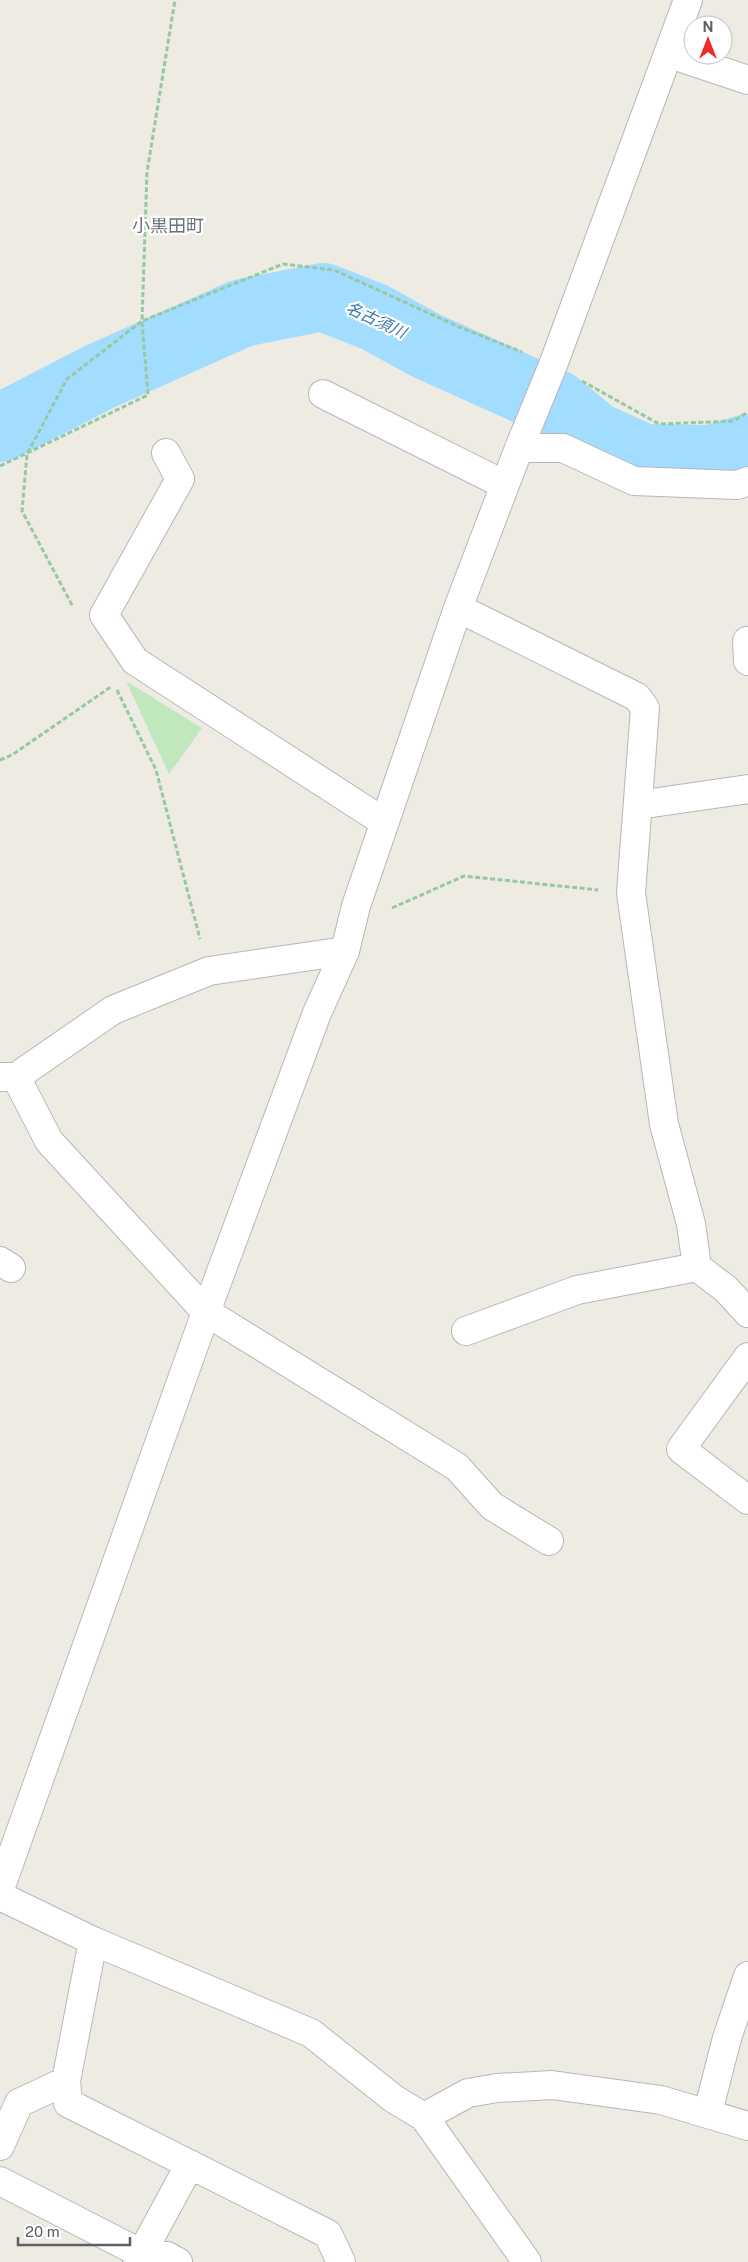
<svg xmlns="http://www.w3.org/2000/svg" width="748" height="2262" font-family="'Public Sans','Noto Sans JP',sans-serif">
	<rect width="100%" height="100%" fill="#eeebe3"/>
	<path fill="#c1e7bf" d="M126,681L202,728L169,774Z"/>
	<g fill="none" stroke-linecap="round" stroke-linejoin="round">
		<path stroke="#a2ddff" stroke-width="68" d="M0,428L99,377L242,313L323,297L374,317L427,346L556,404L595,436L644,458L711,459L748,448"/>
		<defs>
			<path id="street" d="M670,54L748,80
				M323,394L505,485
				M519,448H563L634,481L737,485L748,481
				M166,453L180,479L104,615L135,661L384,822
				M458,608L637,697L645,708L631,893L664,1124L691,1224L697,1267L726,1289L748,1313
				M747,641L748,661
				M638,805L748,789
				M0,1077H16L113,1010L209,971L345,951L356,906L458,608L519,448L553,365L688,0
				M16,1077L49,1141L206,1312L457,1467L492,1506L549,1541
				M0,1261L11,1268
				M466,1331L577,1290L697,1267
				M748,1357L681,1449L748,1500
				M0,1896L93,1941L311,2033L394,2099L424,2117L527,2262
				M93,1941L66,2081L68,2103L328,2234L341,2262
				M708,2112L727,2038L748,1976
				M424,2117L468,2093L497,2088L552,2085L661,2100L748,2126
				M0,2146L19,2103L66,2081
				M0,2181L142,2254L167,2256L178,2262
				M137,2262L190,2164"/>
			<path id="secondary" d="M0,1889L206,1312L317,1013L345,951"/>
		</defs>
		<use href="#street" stroke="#b4b7bb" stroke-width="30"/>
		<use href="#secondary" stroke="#b5b9be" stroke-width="30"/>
		<path stroke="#97c8a2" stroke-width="3" stroke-dasharray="5 2.5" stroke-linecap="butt" d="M582,381L659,424L734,421L748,412
			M0,466L148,395L142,321L283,264L334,270L459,327L522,352
			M72,605L22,511L27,454L67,379L142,321L147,172L175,0
			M117,690L156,770L200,939
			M0,760L12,755L112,686
			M392,908L464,876L598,890"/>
		<use href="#street" stroke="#fff" stroke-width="28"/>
		<use href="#secondary" stroke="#fff" stroke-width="28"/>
	</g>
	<g text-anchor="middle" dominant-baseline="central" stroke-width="4.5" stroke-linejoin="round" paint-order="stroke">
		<g font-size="16" font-style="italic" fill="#3a79ab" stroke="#fff">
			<text transform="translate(376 320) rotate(25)">名古須川</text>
		</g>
		<g font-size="18" fill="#6c7276" stroke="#fff">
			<text x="168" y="225">小黒田町</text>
		</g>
	</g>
	<g transform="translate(708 40)"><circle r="24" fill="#ffffff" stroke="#bdbfc1"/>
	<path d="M0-4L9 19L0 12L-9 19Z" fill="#ee2b29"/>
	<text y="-8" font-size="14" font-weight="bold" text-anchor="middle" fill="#5b6064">N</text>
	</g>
	<path d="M18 2237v8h112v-8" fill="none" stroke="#5b6064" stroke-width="2.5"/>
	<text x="25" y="2237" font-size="15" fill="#5b6064" stroke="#ffffff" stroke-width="4" paint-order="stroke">20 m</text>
</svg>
